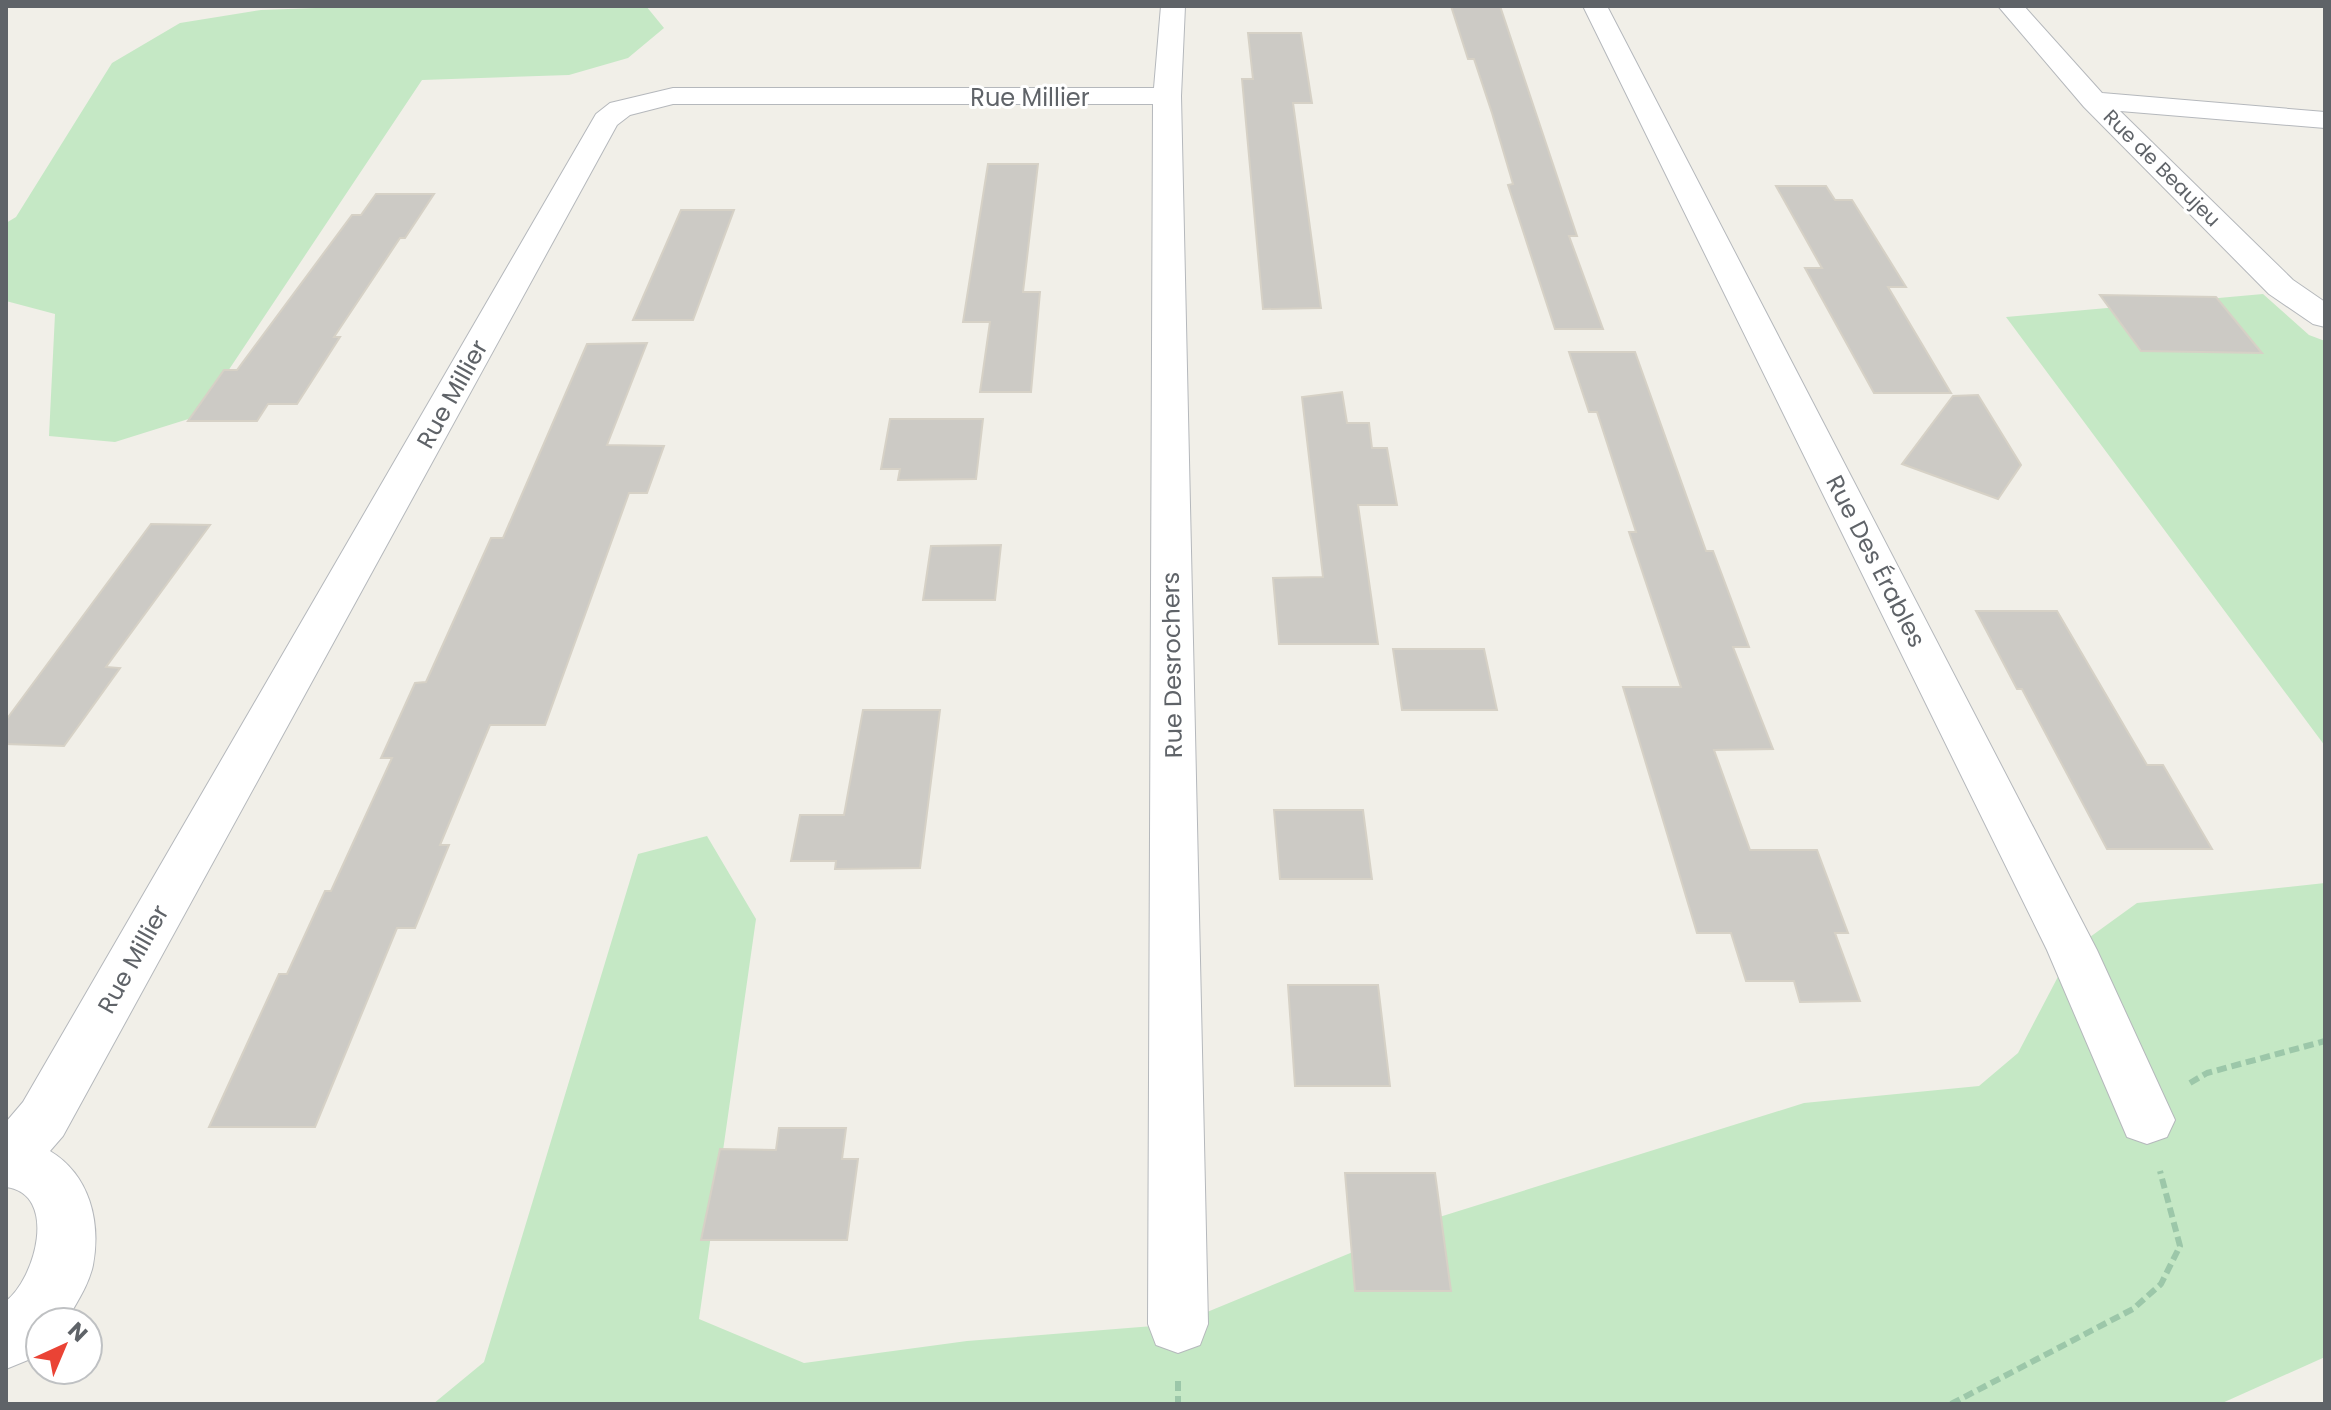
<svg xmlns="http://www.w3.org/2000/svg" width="2331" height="1410" font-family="Poppins,sans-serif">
	<rect width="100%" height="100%" fill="#f1efe8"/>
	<path fill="#c5e8c5" d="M370,6H646L664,28L628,58L569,75L422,80L198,416L115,442L49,436L55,314L6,301V223L16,217L112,63L180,23L261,10Z
		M2263,294L2309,335L2325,341V746L2006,317Z
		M707,836L756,919L699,1319L804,1363L967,1341L1178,1324L1433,1219L1804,1103L1979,1086L2018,1053L2072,950L2137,903L2325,883V1357L2220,1404H433L484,1362L638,854Z"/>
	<path fill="#cccac5" stroke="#d6d1c6" stroke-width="2" d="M1451,6H1500L1577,236H1569L1603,329H1555L1508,185L1513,184L1492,113L1474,59H1468Z
		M1248,33H1301L1312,103H1293L1321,308L1263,309L1242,79H1253Z
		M988,164H1038L1023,292H1040L1031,392H980L990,322H963Z
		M1776,186H1826L1835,200H1852L1906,287H1888L1951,393H1874L1805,268H1822Z
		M376,194H434L405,238H400L334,337H340L297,404H268L257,421H188L224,370H237L352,215H361Z
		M681,210H734L693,320H633Z
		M2100,295L2216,297L2262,353L2141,351Z
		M647,343L607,445L664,446L647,493H629L545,725H490L440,845H449L415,928H397L315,1127H209L279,974H287L325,891H331L392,758H381L415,683L426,682L491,538H503L587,344Z
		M1569,352H1635L1706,551H1713L1749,647H1733L1773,749L1714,750L1750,850H1817L1848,933H1835L1860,1001L1800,1002L1794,981H1746L1731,933H1697L1623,687H1681L1629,532H1636L1597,412H1589Z
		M1342,392L1347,423H1369L1372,448H1387L1397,505H1358L1378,644H1279L1273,578L1323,577L1302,397Z
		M1978,395L2021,465L1998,499L1902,464L1953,396Z
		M890,419H983L976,479L898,480L900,469H881Z
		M151,524L210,525L106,667L120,668L64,746L6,744V720Z
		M1001,545L995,600H923L931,546Z
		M1976,611H2057L2147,765H2163L2212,849H2107L2022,689H2017Z
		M1393,649H1484L1497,710H1402Z
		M863,710H940L920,868L835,869L836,861H791L800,815H844Z
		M1274,810H1363L1372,879H1280Z
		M1288,985H1378L1390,1086H1295Z
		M779,1128H846L842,1159H858L847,1240H701L720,1149L776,1150Z
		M1345,1173H1435L1451,1291H1355Z"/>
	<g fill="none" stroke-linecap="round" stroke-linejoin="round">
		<defs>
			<path id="minor" d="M1161,6H1185L1181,96L1208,1324L1200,1345L1178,1353L1156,1345L1148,1324L1153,104H673L630,115L617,125L63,1136L50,1151C90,1175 101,1222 93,1265C89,1285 75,1305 66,1322H40V1350L28,1360L6,1369V1301C35,1279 59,1194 6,1187V1122L23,1102L596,114L610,103L673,88H1154Z
				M1583,6H1607L2097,950L2175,1120L2167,1137L2147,1144L2127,1137L2047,950Z
				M1998,6H2024L2102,93L2325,112V128L2120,111L2293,280L2325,302V327L2313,324L2269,294L2084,107Z"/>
		</defs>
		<use href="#minor" stroke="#b5b8bc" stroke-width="2"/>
		<path stroke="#9cc7a9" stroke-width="6" stroke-dasharray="10 5" stroke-linecap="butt" d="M2190,1083L2207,1073L2325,1041
			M1178,1381V1404
			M1951,1404L2133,1309L2161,1284L2180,1246L2160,1171"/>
		<use href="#minor" fill="#fff" fill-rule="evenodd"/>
	</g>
	<g text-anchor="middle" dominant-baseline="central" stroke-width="6" stroke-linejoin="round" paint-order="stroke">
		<g font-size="20" fill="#5f6368" stroke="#fff">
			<text transform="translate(2162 168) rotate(45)">Rue de Beaujeu</text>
		</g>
		<g font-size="24" fill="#5f6368" stroke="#fff">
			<text x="1030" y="97">Rue Millier</text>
			<text transform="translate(452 394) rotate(-61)">Rue Millier</text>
			<text transform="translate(1876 561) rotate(63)">Rue Des Érables</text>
			<text transform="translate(1172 665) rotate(-91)">Rue Desrochers</text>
			<text transform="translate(133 959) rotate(-61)">Rue Millier</text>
		</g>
	</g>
	<rect width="2331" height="1410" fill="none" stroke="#5f6368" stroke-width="16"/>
	<g transform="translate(64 1346) rotate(44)"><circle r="38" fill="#ffffff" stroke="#bfc1c3" stroke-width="2"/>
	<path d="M0-6L14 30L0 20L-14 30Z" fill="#ea4335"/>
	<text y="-12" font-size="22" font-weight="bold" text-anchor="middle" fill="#5f6368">N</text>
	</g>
</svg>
